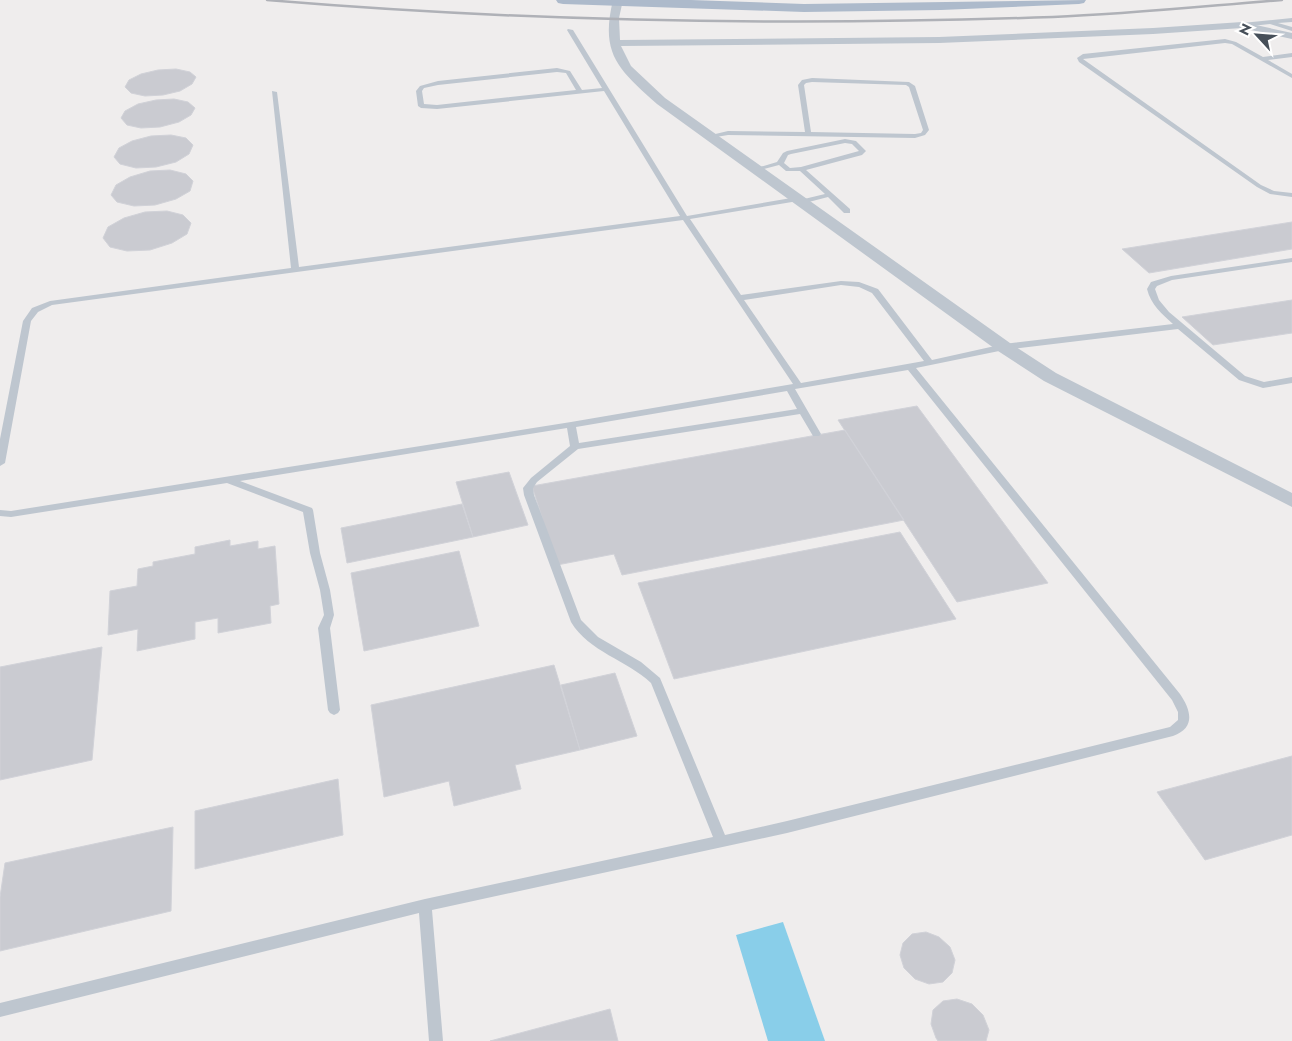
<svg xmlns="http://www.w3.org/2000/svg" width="1292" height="1041" font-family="Jost,sans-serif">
	<rect width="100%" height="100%" fill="#efeded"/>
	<path fill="#89cee9" d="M783,922L825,1041H768L736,935Z"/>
	<path fill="#cacbd1" stroke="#d1d2d8" d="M176,69L190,72L196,77L192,84L180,91L163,95L145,96L131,93L125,87L129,80L141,74L158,70Z
		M174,99L188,102L195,108L191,115L179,122L160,127L141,128L127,125L121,118L125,111L138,104L156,100Z
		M171,135L186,138L193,145L189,154L176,162L156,167L136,168L120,164L114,157L119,148L132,141L151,136Z
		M170,170L186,174L193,181L190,191L176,199L155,205L134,206L117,202L111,195L116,185L130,177L150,171Z
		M167,211L183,215L191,223L187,234L172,243L150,250L127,251L110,247L103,238L108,227L124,218L145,212Z
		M1292,222V249L1149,273L1122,249Z
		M1292,300V333L1213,345L1182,317Z
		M917,406L1048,583L957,602L838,420Z
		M845,430L904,520L622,575L614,554L557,565L532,486Z
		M509,472L528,525L473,537L456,482Z
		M462,504L473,537L347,563L341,528Z
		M900,532L956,619L674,679L638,583Z
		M230,540V546L258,541V549L275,546L279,604L270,606L271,623L218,633V618L195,622V639L137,651L138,629L108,635L110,591L137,586L138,569L153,566V562L195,554V547Z
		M459,551L479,626L364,651L351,573Z
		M102,647L92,760L0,780V667Z
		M554,665L580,750L515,765L521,789L454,806L449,781L384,797L371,705Z
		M615,673L637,736L580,750L561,685Z
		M1292,756V835L1205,860L1157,792Z
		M338,779L343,835L195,869V811Z
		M173,827L171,911L0,951V897L5,863Z
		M926,932L939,937L950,947L955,960L952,973L943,982L929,984L915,979L904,968L900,955L903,943L912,934Z
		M957,999L972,1004L983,1015L989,1030L986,1041H938L936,1038L931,1024L933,1010L943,1001Z
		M610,1009L618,1041H490Z"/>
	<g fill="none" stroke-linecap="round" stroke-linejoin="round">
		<path fill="#bec6cf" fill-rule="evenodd" d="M1292,18V22L1278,23L1292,27V31L1270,24L1242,27L1239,25L1242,23Z
			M568,29L573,30L687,216L797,197L799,198L800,200L825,194L800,171H786L779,165L756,171L753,169L777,162L783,153L787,151L845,139L856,141L866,151L862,155L806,170L850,209V213H844L828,197L801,204L799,203L798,201L690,219L741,295L841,281L859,282L878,289L932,360L1004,344L1173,324C1162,314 1151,305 1147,289L1151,282L1171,276L1292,258V262L1172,280L1157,286L1155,289L1159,300L1169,312L1245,376L1264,382L1292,377V383L1263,388L1239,380L1178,329L1004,350L916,368L1180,694C1191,710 1196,728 1173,736L787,833L432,910L443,1041H429L419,913L0,1017V1003L425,899L713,837L651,683C627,660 589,652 571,622L524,495L523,488L531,478L570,446L567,428L240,481L312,508L313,510L320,553L330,590L334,615L330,628L340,710L338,713L334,715L330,713L328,710L318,628L324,615L320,590L310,553L303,512L227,483L11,517L0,516V510L11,511L571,422L793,384L683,220L52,305L38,312L31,321L5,463L0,466V439L23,321L32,308L50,301L291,268L272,91L277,92L299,267L680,216L604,91L437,109L421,108L418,106L416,91L420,86L438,81L557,68L570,71L582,90L602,88L567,30ZM557,72L566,73L576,90L437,105L424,104L422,91L424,88L438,85ZM845,143L852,144L859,151L801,167L790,168L784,163L788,155L791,154ZM841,285L859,287L872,293L924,361L801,383L744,300ZM908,370L1172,700L1178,712V720L1170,727L787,821L725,835L660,678L641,662L598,637L581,620L534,495L533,488L537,482L578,449L800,414L813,436H819L821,434L795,389ZM787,391L797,409L579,443L576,427Z
			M1225,39L1236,42L1263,57L1292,53V57L1268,60L1292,74V78L1232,44L1225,43L1083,59L1261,185L1274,191L1292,193V197L1270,194L1257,187L1079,62L1077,58L1083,54Z
			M812,78L909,82L915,86L929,130L925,135L915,138L728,135L710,138L707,136L728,131L805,132L798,85L802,80ZM812,82L906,85L909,87L923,130L921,133L915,134L811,132L804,85L806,83Z"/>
		<path fill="#bec6cf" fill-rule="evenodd" d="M613,0H623L619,18L620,40L939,37L1153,28L1242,22L1292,33V39L1242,28L1153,34L939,43L621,46L631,66L665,98L1010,343L1056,373L1292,493V507L1044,381L998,351L657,104C618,69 600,54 613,0Z"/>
		<path fill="#adbacb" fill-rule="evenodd" d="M556,0H691L804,4L1086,0L1084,3L1079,4L941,10L804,12L563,4L558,3Z"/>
		<path stroke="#afb1b7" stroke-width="2.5" d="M267,0C528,22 791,26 1053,17C1129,14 1206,6 1282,0"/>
	</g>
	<g transform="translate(1257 35) rotate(296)" stroke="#ffffff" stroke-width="4" paint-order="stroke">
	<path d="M0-4L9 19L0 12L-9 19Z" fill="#464f59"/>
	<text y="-8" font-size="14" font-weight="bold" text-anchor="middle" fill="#464f59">N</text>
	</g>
</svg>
